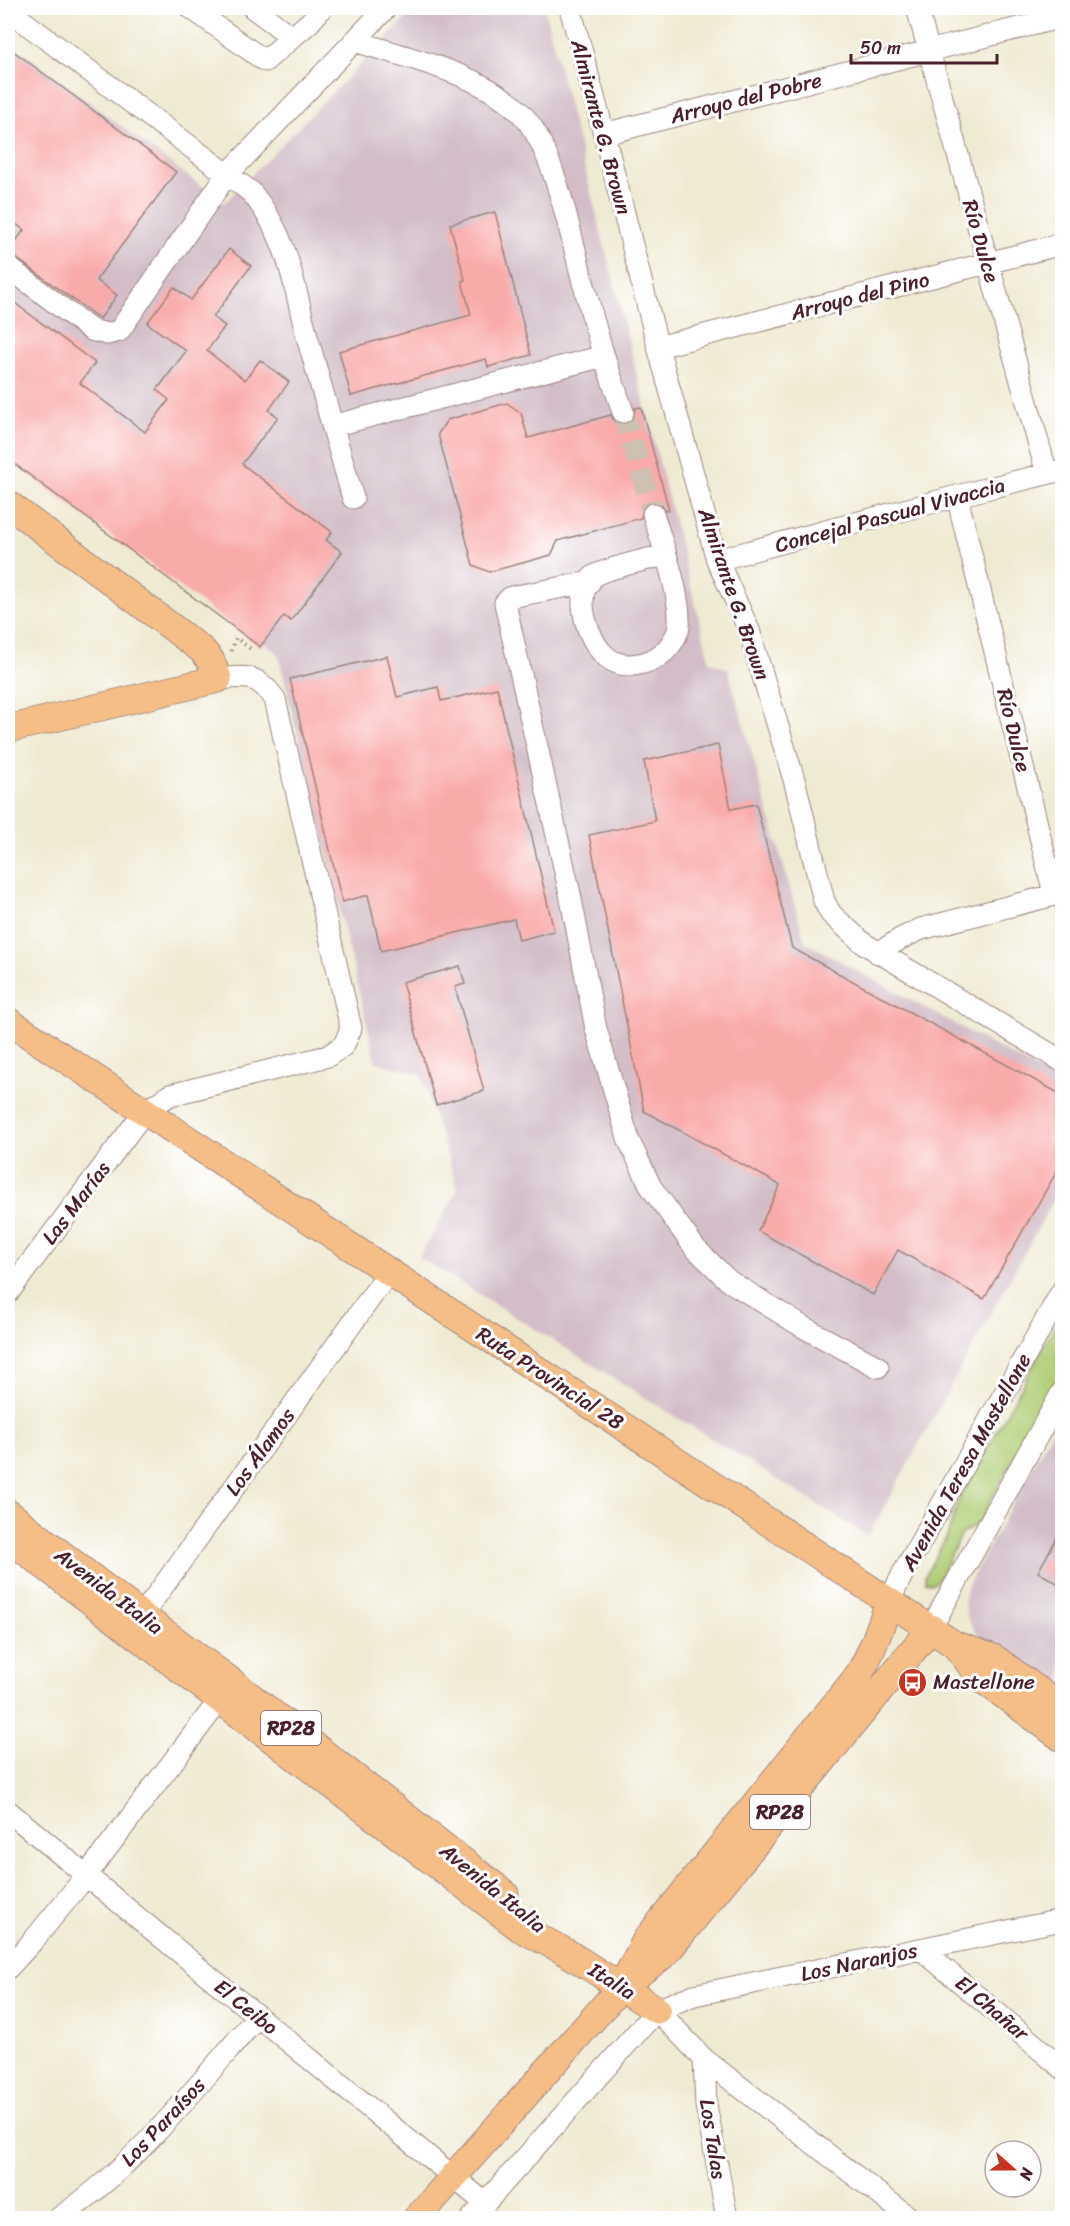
<svg xmlns="http://www.w3.org/2000/svg" width="1070" height="2226" font-family="Sriracha,sans-serif">
	<rect width="100%" height="100%" fill="#fff"/>
	<filter id="ink" filterUnits="userSpaceOnUse"><feTurbulence type="fractalNoise" baseFrequency=".0167" numOctaves="2"/><feDisplacementMap in="SourceGraphic" scale="12" xChannelSelector="R" yChannelSelector="G"/><feConvolveMatrix kernelMatrix="1 2 1 2 8 2 1 2 1" color-interpolation-filters="sRGB"/></filter>
	<filter id="wash" filterUnits="userSpaceOnUse"><feTurbulence type="fractalNoise" baseFrequency=".008" numOctaves="4" result="noise"/><feDisplacementMap in="SourceGraphic" scale="24" xChannelSelector="R" yChannelSelector="G"/><feGaussianBlur stdDeviation="1.35" result="paint"/><feColorMatrix in="noise" values="0 0 0 0 0 0 0 0 0 0 0 0 0 0 0 0 0 1.4 0 .05"/><feComposite in="paint" operator="in"/></filter>
	<g filter="url(#wash)">
		<rect width="100%" height="100%" fill="#efead2"/>
		<path fill="#d2bdc8" d="M416,8H544L710,662L728,669L805,942L1062,1083V1185L868,1536L419,1257L458,1190L421,1074L376,1062L278,653L8,453V42L224,203Z
			M1062,1413V1698L977,1634L968,1620L964,1603L968,1585Z"/>
		<path fill="#b0ce76" stroke="#7d7650" stroke-width="1.5" d="M1062,1313V1372L978,1523L962,1534L938,1579L934,1583L926,1582L925,1576L948,1534L957,1504Z"/>
		<g id="blocks">
			<path fill="#f9abaa" d="M8,47L176,172L96,280L117,295L100,319L8,252L24,230L8,218Z
				M495,212L531,355L488,367L486,359L351,396L339,351L471,315L462,281L465,280L450,224Z
				M229,249L251,266L213,317L225,326L207,351L245,380L260,360L289,382L269,410L278,417L242,464L332,532L326,540L342,552L291,621L284,616L260,647L8,459V298L95,363L80,383L145,432L169,400L157,390L186,351L147,323L174,287L191,300Z
				M507,403L521,413L528,438L611,415L615,422L626,424L633,420L635,408L641,407L669,510L665,511L662,505L656,502H650L643,506L641,518L558,541L551,555L489,572L473,565L438,434L447,420Z
				M387,656L397,697L438,687L441,701L497,688L554,931L519,940L514,919L381,951L368,895L342,902L290,679Z
				M718,745L731,809L756,804L792,948L1062,1095V1162L984,1299L898,1250L873,1295L758,1231L780,1185L644,1111L589,835L655,821L644,761Z
				M460,966L465,984L455,987L484,1091L436,1105L402,982Z
				M1062,1528V1586L1038,1572Z"/>
		</g>
	</g>
	<g filter="url(#ink)">
		<use href="#blocks" fill-opacity="0" stroke="#9c847e" stroke-width="1.5"/>
		<g fill="none" stroke-linecap="round" stroke-linejoin="round">
			<path stroke="#cec1b1" stroke-width="21" stroke-dasharray="21 10" stroke-linecap="butt" d="M623,412L653,514"/>
			<defs>
				<path id="minor" d="M191,8L265,61L310,22L322,8
					M253,8L292,37
					M570,8L604,134L658,347L717,560L749,630L795,783L824,901L831,914L863,943L1062,1061
					M917,8L1047,474
					M8,10L251,192C290,239 293,284 308,340C323,393 338,446 353,498
					M354,41C406,57 491,76 526,119C555,154 571,237 583,282C590,306 596,332 604,356C610,375 617,393 623,412
					M604,134L1062,17
					M8,267L91,330L107,334L119,331L226,176L386,8
					M658,347L1062,244
					M332,426L604,356
					M957,496L1054,894
					M653,514C663,545 681,595 679,626C678,635 670,647 663,653C649,665 623,670 608,658C588,643 571,594 594,576C601,570 652,558 665,555
					M717,560L957,496L1062,470
					M590,582L511,597L505,603L570,894L596,1029L629,1141L651,1187L695,1248L729,1281L803,1327L878,1367
					M878,953L900,939L921,929L1062,893
					M8,1293L144,1112L170,1095L328,1056L344,1045L351,1028L275,699C257,674 248,676 218,679
					M889,1602L902,1575L1062,1291
					M133,1628L389,1272
					M931,1628L1062,1392
					M8,1811L485,2203
					M921,1949L1062,2068
					M8,1968L32,1942L86,1876L228,1689
					M657,2010L704,2059L910,2218
					M704,2059L706,2105L727,2218
					M59,2218C137,2164 196,2087 257,2017
					M472,2218L657,2010L694,1995L1062,1920"/>
				<path id="major" d="M8,504L202,650L211,661L218,679L8,729
					M8,1021L955,1645L994,1658L1062,1708
					M8,1513L143,1617L232,1682L505,1894
					M8,1538L520,1928L566,1952L657,2010
					M955,1645L982,1679L1062,1738
					M626,1978L646,1940L857,1677C872,1653 880,1628 889,1602
					M417,2218L621,1987L665,1954L931,1628"/>
			</defs>
			<use href="#minor" stroke="#9c847e" stroke-width="23"/>
			<use href="#major" stroke="#9c847e" stroke-width="29"/>
			<path stroke="#9c847e" stroke-width="4" stroke-dasharray="1.5 4.5" stroke-linecap="butt" d="M231,651L236,638L252,650"/>
			<use href="#minor" stroke="#fff" stroke-width="21"/>
			<use href="#major" stroke="#f6be87" stroke-width="27"/>
		</g>
	</g>
	<defs>
		<symbol id="bus-disc" viewBox="-11 -11 22 22"><circle r="9.5" fill="#c8321e" stroke="#fff"/><path d="M-5-6H5V4H4V6H2V4H-2V6H-4V4H-5ZM-3.5-4V0h7V-4ZM-3.5 1.2v1.5H-2V1.2ZM2 1.2v1.5H3.5V1.2Z" fill="#fff"/></symbol>
	</defs>
	<g fill-rule="evenodd">
		<use href="#bus-disc" x="896" y="1666" width="33" height="33"/>
	</g>
	<g text-anchor="middle" dominant-baseline="central" stroke-width="6" stroke-linejoin="round" paint-order="stroke">
		<g fill="#fff" stroke="#80626b" stroke-width="1.5">
			<rect x="261" y="1711" width="60" height="34" rx="4.5"/>
			<rect x="750" y="1795" width="60" height="34" rx="4.5"/>
		</g>
		<g font-size="20" font-weight="bold" fill="#4a1f2b">
			<text x="291" y="1728">RP28</text>
			<text x="780" y="1812">RP28</text>
		</g>
		<g font-size="21" fill="#4a1f2b" stroke="#fff">
			<text transform="translate(746 98) rotate(-14)">Arroyo del Pobre</text>
			<text transform="translate(601 127) rotate(75)">Almirante G. Brown</text>
			<text transform="translate(981 241) rotate(74)">Río Dulce</text>
			<text transform="translate(860 296) rotate(-14)">Arroyo del Pino</text>
			<text transform="translate(890 515) rotate(-15)">Concejal Pascual Vivaccia</text>
			<text transform="translate(734 594) rotate(71)">Almirante G. Brown</text>
			<text transform="translate(1014 730) rotate(76)">Río Dulce</text>
			<text transform="translate(76 1203) rotate(-53)">Las Marías</text>
			<text transform="translate(550 1378) rotate(33)">Ruta Provincial 28</text>
			<text transform="translate(260 1452) rotate(-54)">Los Álamos</text>
			<text transform="translate(966 1462) rotate(-61)">Avenida Teresa Mastellone</text>
			<text transform="translate(109 1591) rotate(37)">Avenida Italia</text>
			<text transform="translate(493 1888) rotate(39)">Avenida Italia</text>
			<text transform="translate(859 1962) rotate(-12)">Los Naranjos</text>
			<text transform="translate(612 1981) rotate(32)">Italia</text>
			<text transform="translate(246 2007) rotate(39)">El Ceibo</text>
			<text transform="translate(992 2008) rotate(40)">El Chañar</text>
			<text transform="translate(163 2122) rotate(-47)">Los Paraísos</text>
			<text transform="translate(713 2139) rotate(81)">Los Talas</text>
		</g>
		<g font-size="21" fill="#4a1f2b" stroke="#fff" text-anchor="start">
			<text x="933" y="1682">Mastellone</text>
		</g>
	</g>
	<rect width="1070" height="2226" fill="none" stroke="#fff" stroke-width="30"/>
	<g transform="translate(1013 2169) rotate(111)"><circle r="28" fill="#ffffff" stroke="#b7a5aa" stroke-width="1.5"/>
	<path d="M0-4.5L10 22L0 15L-10 22Z" fill="#c8321e"/>
	<text y="-9" font-size="16" font-weight="bold" text-anchor="middle" fill="#4a1f2b">N</text>
	</g>
	<path d="M851 54v9h146v-9" fill="none" stroke="#4a1f2b" stroke-width="3"/>
	<text x="860" y="54" font-size="18" fill="#4a1f2b" stroke="#ffffff" stroke-width="4.5" paint-order="stroke">50 m</text>
</svg>
